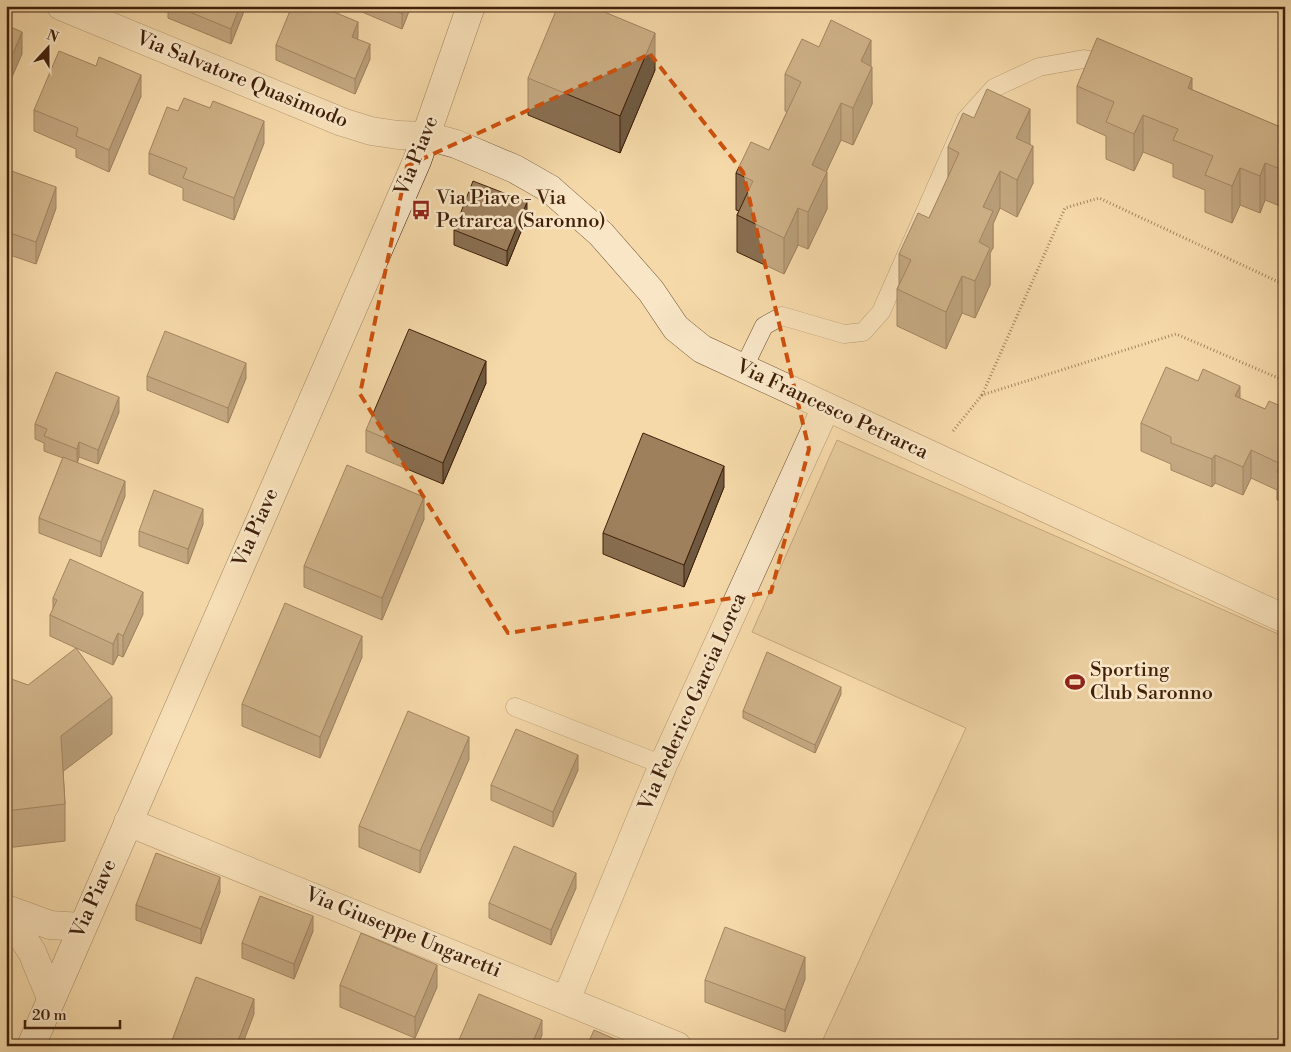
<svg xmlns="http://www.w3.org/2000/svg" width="1291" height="1052" font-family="'Libre Bodoni',serif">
	<rect width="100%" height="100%" fill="#f5d9a9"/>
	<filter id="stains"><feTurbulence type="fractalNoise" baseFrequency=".004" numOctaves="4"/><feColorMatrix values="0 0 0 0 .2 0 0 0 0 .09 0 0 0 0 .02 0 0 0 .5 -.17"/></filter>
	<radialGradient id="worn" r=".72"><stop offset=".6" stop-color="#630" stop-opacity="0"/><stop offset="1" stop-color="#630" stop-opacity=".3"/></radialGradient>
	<path fill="#d6ba8e" stroke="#8b6d4c" d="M837,440L1285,637V1046H820L966,728L752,632Z"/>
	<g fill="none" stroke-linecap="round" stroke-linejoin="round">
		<defs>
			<path id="lane" d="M743,369L764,326L782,316L844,334L863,332L881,312L966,119L994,88L1039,67L1084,59L1112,64
				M515,707L663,765"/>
			<path id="street" d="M61,6L342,122L371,131L398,135L427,136L456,144L515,169L550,189L601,234L651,291L676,328L702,349L1285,619
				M128,822L677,1046
				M6,909L50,925L82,927
				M6,911L32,952L51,998
				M566,1000L663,765L826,407"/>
			<path id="secondary" d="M31,1046L417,161L471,6"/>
		</defs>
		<use href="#lane" stroke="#6d4e32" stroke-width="19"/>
		<use href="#street" stroke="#6d4e32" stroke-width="29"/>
		<use href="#secondary" stroke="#40200a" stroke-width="29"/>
		<path stroke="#40200a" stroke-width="3" stroke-dasharray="1 2.5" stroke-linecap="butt" d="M1285,285L1099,198L1065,208L982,395L1176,334L1285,381
			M953,431L982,395"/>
		<use href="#lane" stroke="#f8e6c7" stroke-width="18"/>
		<use href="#street" stroke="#f8e6c7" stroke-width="28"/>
		<use href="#secondary" stroke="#f8e6c7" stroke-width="28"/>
	</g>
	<path fill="#886e50" stroke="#40200a" d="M168,6H246L231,44L168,18Z
		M348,6H411L402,29Z
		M358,37L357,39L370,59L355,94L276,60V45Z
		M819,47L871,66L872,104L853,145L841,140L826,172L827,209L808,249L798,245L784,274L737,252V215L739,211L736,210V173L769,150L787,112L785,111V74Z
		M655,70L620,153L528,115V78Z
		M1077,86L1192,90L1285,129V208L1265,200L1260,213L1240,205L1232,223L1205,212V190L1173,177V164L1143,152L1134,171L1106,159V136L1077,123Z
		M141,96L109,172L76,157V149L34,131V110Z
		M264,143L234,220L183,200V188L149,174V153Z
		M1030,145L1033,183L1017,217L1000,208L993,224V248L990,253V285L975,318L962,313L946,349L897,326V289L899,285V254L929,218L948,179V147Z
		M6,169L56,208L36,264L7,254Z
		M527,217L507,266L454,245V230Z
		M147,376L246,378L228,423L147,390Z
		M1198,381L1265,409L1285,408V503L1277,500V490L1251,478L1243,495L1215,483L1212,487L1171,470V464L1141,451V423Z
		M486,383L443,484L366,452V430Z
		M119,412L98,464L79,457L77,463L125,496L101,557L39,533V518L63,458L44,451V443L35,439V424Z
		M724,487L684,587L603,554V533Z
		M424,519L382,620L304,587V566Z
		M203,524L188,564L139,546V531Z
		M53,598L143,614L123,657L118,655L113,665L50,636V615L53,610Z
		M362,657L320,758L242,726V704Z
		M6,677L112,734L63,771L65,804V841L6,848Z
		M841,694L815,753L743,718V711Z
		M469,759L420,873L359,847V826Z
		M578,770L553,827L491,800V785Z
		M576,888L551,945L489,918V903Z
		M220,892L201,944L136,920V905Z
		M313,931L294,979L242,958V943Z
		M805,979L785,1032L705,1002V980Z
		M340,985L437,987L415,1038L340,1007Z
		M542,1035L537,1046H459V1040Z"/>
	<path fill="#6f5a41" stroke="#40200a" d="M240,6H246L231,44V29Z
		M405,6H411L402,29V14Z
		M358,22V37L352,52V37Z
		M22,32V54L6,91V70Z
		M655,33V70L620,153V116Z
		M871,40V69L872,67V104L853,145V108L861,61Z
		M370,44V59L355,94V79Z
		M141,75V96L109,172V150Z
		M1192,78V115L1188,88Z
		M841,103V140L812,202V165Z
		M1030,109V146L1016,138Z
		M1143,115V152L1134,171V134Z
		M264,121V143L234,220V198Z
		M1033,146V183L1017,217V180Z
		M1265,163V200L1260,213V176Z
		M1240,168V205L1232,223V186Z
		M1000,171V208L993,224V248L990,253V285L975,318V281L979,242L983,207Z
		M827,172V209L808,249V212Z
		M56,187V208L36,264V242Z
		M527,202V217L507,266V251Z
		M798,208V245L784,274V238Z
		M7,232V254L6,255V234Z
		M962,276V313L946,349V312Z
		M486,361V383L443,484V463Z
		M246,363V378L228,423V408Z
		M1240,386V413L1235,396Z
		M119,397V412L98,464V450Z
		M79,442V457L77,464V449Z
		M1251,450V478L1243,495V467Z
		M1215,455V483L1212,487V459Z
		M724,466V487L684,587V565Z
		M125,481V496L101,557V542Z
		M424,497V519L382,620V598Z
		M203,509V524L188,564V549Z
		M143,592V614L123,657V636Z
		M118,633V655L113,665V644Z
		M362,636V657L320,758V737Z
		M841,687V694L815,753V745Z
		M112,697V734L61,773V736Z
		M469,737V759L420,873V851Z
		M578,755V770L553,827V812Z
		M576,873V888L551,945V930Z
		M220,877V892L201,944V929Z
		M313,916V931L294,979V964Z
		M805,957V979L785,1032V1010Z
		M437,965V987L415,1038V1017Z
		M254,999V1014L242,1046H236Z
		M542,1020V1035L537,1046H531Z"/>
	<path fill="#9e805d" stroke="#40200a" d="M175,6H240L231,29Z
		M292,6H320L358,22L352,37L370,44L355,79L276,45Z
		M384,6H405L402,14Z
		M558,6H590L655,33L620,116L528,78Z
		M831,20L871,40L861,61L872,67L853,108L841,103L812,165L827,172L808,212L798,208L784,238L737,215L753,181L736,173L751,142L769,150L801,82L785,74L802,39L819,47Z
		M6,25L22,32L6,70Z
		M1097,38L1192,78L1188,88L1285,129V171L1265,163L1260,176L1240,168L1232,186L1205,175L1213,156L1173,140L1178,129L1143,115L1134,134L1106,122L1114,102L1077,86Z
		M59,51L96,66L99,57L141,75L109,150L76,136L78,128L34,110Z
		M987,89L1030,109L1016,138L1033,146L1017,180L1000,171L983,207L993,211L979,242L990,248L975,281L962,276L946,312L897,289L911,260L899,254L918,213L929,218L959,153L948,147L963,113L974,118Z
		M184,98L210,108L213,101L264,121L234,198L183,178L187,168L149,153L167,107L178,111Z
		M6,169L56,187L36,242L7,232L6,234Z
		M473,181L527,202L507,251L454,230Z
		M409,329L486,361L443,463L366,430Z
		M165,331L246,363L228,408L147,376Z
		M1166,367L1198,381L1203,369L1240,386L1235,396L1265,409L1269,401L1285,408V475L1277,472L1281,464L1251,450L1243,467L1215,455L1212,459L1171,443V437L1141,423Z
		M56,372L119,397L98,450L79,442L77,449L44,436L47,429L35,424Z
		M643,433L724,466L684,565L603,533Z
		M63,457L125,481L101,542L39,518Z
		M347,465L424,497L382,598L304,566Z
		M154,490L203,509L188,549L139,531Z
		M70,559L143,592L123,636L118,633L113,644L50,615L57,600L53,598Z
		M285,603L362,636L320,737L242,704Z
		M76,648L112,697L61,736L65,804L6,811V677L28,685Z
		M767,652L841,687L815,745L743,711Z
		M408,711L469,737L420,851L359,826Z
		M516,729L578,755L553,812L491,785Z
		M514,846L576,873L551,930L489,903Z
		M156,853L220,877L201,929L136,905Z
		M260,896L313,916L294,964L242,943Z
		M725,927L805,957L785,1010L705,980Z
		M361,933L437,965L415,1017L340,985Z
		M196,977L254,999L236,1046H178L171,1043Z
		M479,994L542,1020L531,1046H472L459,1040Z
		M594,1030L631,1046H587Z"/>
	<path d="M0 0H1291V1052H0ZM650,54L743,172L809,449L771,592L508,633L360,394L407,166Z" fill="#f5d9a9" fill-opacity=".55" fill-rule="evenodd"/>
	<path fill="none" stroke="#cf500c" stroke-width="4" stroke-dasharray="10 6" stroke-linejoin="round" d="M650,54L743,172L809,449L771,592L508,633L360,394L407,166Z"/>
	<defs>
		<symbol id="bus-bare" viewBox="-9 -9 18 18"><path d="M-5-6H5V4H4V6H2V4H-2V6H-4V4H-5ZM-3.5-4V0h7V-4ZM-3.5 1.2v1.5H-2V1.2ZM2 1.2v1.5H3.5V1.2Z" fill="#8f2418" stroke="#f8e6c7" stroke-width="2.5" paint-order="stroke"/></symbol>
		<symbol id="stadium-bare" viewBox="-9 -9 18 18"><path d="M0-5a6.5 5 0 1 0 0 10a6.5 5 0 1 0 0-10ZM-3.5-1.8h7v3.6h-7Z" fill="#8f2418" stroke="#f8e6c7" stroke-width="2.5" paint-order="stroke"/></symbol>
	</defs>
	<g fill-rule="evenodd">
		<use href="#bus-bare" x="407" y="196" width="28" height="28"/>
		<use href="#stadium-bare" x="1061" y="668" width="28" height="28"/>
	</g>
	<g text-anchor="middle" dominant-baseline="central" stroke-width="5" stroke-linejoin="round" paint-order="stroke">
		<g font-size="20" fill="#40200a" stroke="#f8e6c7">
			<text transform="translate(242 80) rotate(22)">Via Salvatore Quasimodo</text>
			<text transform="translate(417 156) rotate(-68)">Via Piave</text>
			<text transform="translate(832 410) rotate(25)">Via Francesco Petrarca</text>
			<text transform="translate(256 528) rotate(-66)">Via Piave</text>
			<text transform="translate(693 702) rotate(-66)">Via Federico Garcia Lorca</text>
			<text transform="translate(94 899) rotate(-66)">Via Piave</text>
			<text transform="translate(403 933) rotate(22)">Via Giuseppe Ungaretti</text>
		</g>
		<g font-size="20" fill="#40200a" stroke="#f8e6c7" text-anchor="start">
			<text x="436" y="198">Via Piave - Via<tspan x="436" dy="23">Petrarca (Saronno)</tspan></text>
			<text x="1090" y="670">Sporting<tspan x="1090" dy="23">Club Saronno</tspan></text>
		</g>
	</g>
	<rect width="1291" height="1052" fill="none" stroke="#f5d9a9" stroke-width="25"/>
	<rect x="8" y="8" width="1276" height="1037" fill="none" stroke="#40200a" stroke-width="2.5"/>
	<rect x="12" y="12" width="1266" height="1027" fill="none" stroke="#40200a"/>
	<g transform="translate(48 48) rotate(21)" stroke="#f8e6c7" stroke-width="4" paint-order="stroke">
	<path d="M0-4L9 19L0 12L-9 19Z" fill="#40200a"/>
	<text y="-8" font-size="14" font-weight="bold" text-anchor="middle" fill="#40200a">N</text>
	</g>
	<path d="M25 1020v8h95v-8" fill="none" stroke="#40200a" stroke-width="2.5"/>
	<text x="32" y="1020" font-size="15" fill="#40200a" stroke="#f8e6c7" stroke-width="4" paint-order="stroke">20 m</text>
	<rect width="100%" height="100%" filter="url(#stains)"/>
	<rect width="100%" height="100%" fill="url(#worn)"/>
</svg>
